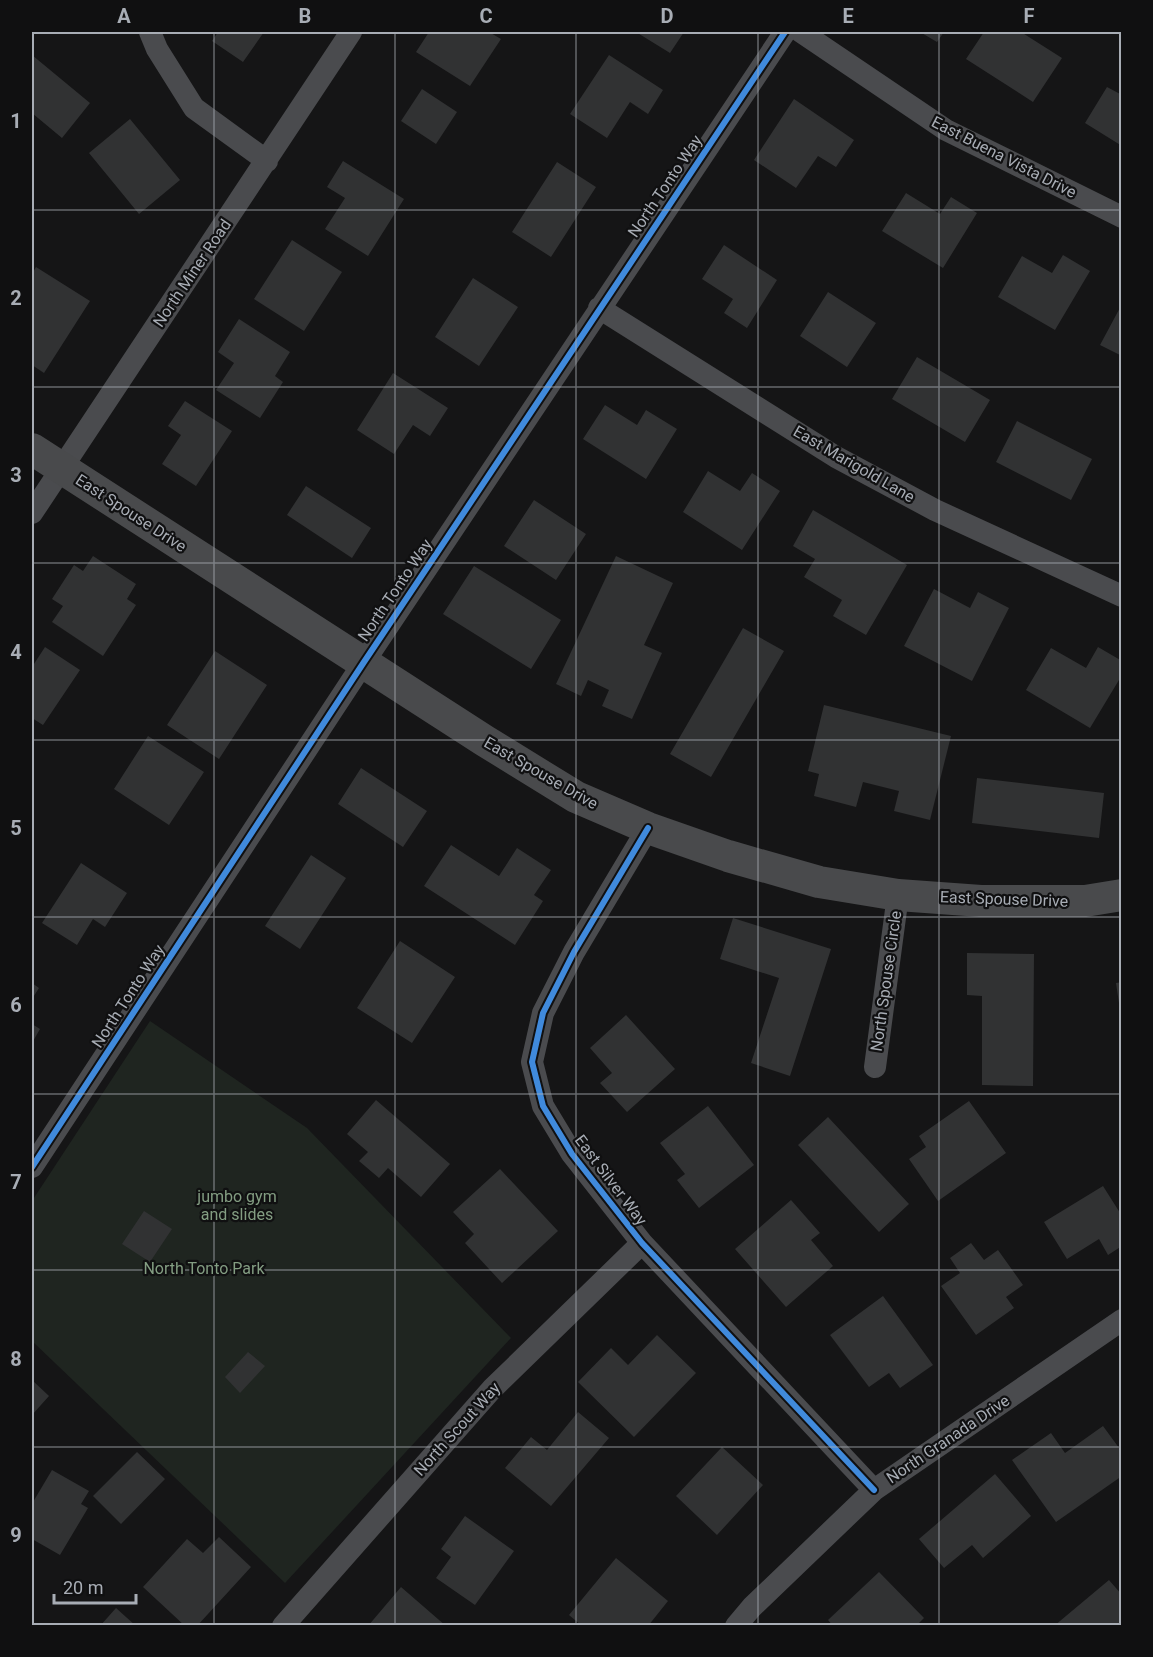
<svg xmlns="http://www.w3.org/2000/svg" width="1153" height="1657" font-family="Roboto,sans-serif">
	<rect width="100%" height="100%" fill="#151516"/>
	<path fill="#1f2520" d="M150,1021L307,1128L511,1338L285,1583L32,1341V1201Z"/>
	<path fill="#313233" d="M218,32H264L243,62L212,41Z
		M429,32H489L501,39L470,86L416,52Z
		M636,32H684L670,53Z
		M920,32H944L937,42Z
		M984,32H1021L1062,58L1033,102L966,59Z
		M32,55L90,103L62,138L32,113Z
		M609,55L663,90L648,114L630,102L607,138L570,114Z
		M1107,87L1122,95V146L1085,123Z
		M422,89L457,112L436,144L401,121Z
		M794,99L854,140L836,167L818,156L796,188L754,160Z
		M130,119L180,180L139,214L89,153Z
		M343,161L404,199L368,256L325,229L345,198L327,187Z
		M557,162L596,187L551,257L512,232Z
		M906,193L940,214L951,197L977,213L943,268L882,231Z
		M292,240L342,272L304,331L254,299Z
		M724,245L777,280L747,328L724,313L733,299L702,279Z
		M1063,255L1090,271L1055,330L998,297L1022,256L1052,273Z
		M36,267L90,301L44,373L32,365V274Z
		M473,278L518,307L479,366L435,337Z
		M828,292L876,323L847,367L800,336Z
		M1122,304V356L1100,345Z
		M239,319L290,352L275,376L283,382L260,418L216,390L234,363L218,352Z
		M917,357L990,400L965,442L892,399Z
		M393,373L448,408L430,436L413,425L394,454L357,430Z
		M185,401L232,431L196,486L162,464L181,435L168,426Z
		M605,405L637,425L646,410L677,429L646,479L583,439Z
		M1017,421L1092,459L1071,500L996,462Z
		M708,471L740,491L752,473L780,491L742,550L683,512Z
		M306,486L371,528L352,558L287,515Z
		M534,500L586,534L556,580L504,546Z
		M813,510L907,565L866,635L833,616L842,600L804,577L815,559L793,546Z
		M93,556L136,584L127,599L136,605L103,656L52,622L63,606L52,599L74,565L83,571Z
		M616,556L673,583L644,645L662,653L632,719L602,706L609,690L588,680L581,696L556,684Z
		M474,566L561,620L531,669L443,614Z
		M934,589L970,608L978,592L1009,608L972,681L904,646Z
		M743,628L784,651L711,777L670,754Z
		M45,647L80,670L43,725L32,718V667Z
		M1098,647L1122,661V675L1090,728L1026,690L1051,648L1086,668Z
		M215,651L267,685L219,759L167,725Z
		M824,705L951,736L930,820L894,811L899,791L863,782L856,807L814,796L819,774L808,771Z
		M148,736L204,772L169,825L114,789Z
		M361,768L427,811L403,847L338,804Z
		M977,778L1104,793L1099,838L972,823Z
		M451,845L499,876L517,848L551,870L534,895L543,901L515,945L424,886Z
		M311,855L346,878L300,949L265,926Z
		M81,863L127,893L105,927L93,919L77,945L42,923Z
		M733,918L831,949L790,1076L751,1063L779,978L720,959Z
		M400,941L455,977L412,1043L357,1008Z
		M967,953L1034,954L1033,1086L982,1085V996L967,995Z
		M1122,982V1010H1120L1116,983Z
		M32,983L39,988L32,999Z
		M626,1015L675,1069L627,1112L600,1083L612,1073L590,1048Z
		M32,1024L40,1029L32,1043Z
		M376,1100L450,1164L421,1197L388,1168L379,1178L359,1161L368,1152L347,1134Z
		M969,1101L1006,1153L938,1201L909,1159L926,1147L919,1136Z
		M708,1106L754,1165L699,1208L677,1180L685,1174L660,1143Z
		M828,1117L909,1204L879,1232L798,1145Z
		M500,1169L558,1231L502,1283L465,1243L474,1234L453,1212Z
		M1103,1186L1122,1216V1246L1108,1255L1099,1239L1067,1259L1044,1222Z
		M791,1200L820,1233L811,1240L833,1266L786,1307L735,1249Z
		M144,1211L172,1229L150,1262L122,1244Z
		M971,1243L984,1260L998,1250L1023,1285L1006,1297L1014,1308L976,1335L941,1286L960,1273L950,1258Z
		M883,1296L933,1365L900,1388L889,1373L869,1387L830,1335Z
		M657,1335L696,1373L634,1437L578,1382L611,1348L628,1365Z
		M248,1352L265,1366L240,1393L225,1377Z
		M32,1380L49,1396L32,1415Z
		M578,1412L609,1438L551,1506L505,1468L531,1437L547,1450Z
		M1103,1426L1122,1452V1476L1056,1522L1012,1460L1051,1433L1065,1453Z
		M722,1447L763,1485L717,1535L676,1496Z
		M137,1452L165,1479L121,1524L93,1496Z
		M52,1470L89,1491L81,1504L88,1508L60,1555L32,1539V1501L33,1502Z
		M995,1474L1031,1516L983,1558L972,1545L944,1568L919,1539Z
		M465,1516L514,1551L475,1605L436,1578L451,1557L441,1549Z
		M219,1537L251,1567L197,1626H185L143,1587L187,1539L203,1553Z
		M616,1558L668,1601L648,1626H582L569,1615Z
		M879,1572L924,1618L916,1626H833L828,1620Z
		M1109,1580L1122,1595V1626H1054Z
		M401,1587L446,1626H368Z
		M116,1608L136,1626H100Z"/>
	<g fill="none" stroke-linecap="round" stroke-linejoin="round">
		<path stroke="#4a4b4e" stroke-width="22" d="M150,32L157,49L194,108L267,161
			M801,32L946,130L1122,217
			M599,308L836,457L935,510L1122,596
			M32,513L351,32
			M648,828L574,952L543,1013L532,1062L543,1106L572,1154L642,1243L874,1490
			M875,1067L898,895
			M32,1167L364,662L785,32
			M283,1626L492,1389L642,1243
			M736,1626L752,1607L874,1490L1122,1320"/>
		<path stroke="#494a4c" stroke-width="32" d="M32,449L485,741L576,797L648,828L728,856L819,882L898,895L981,901H1085L1122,895"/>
		<defs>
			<path id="cycleway" d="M648,828L574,952L543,1013L532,1062L543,1106L572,1154L642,1243L874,1490
				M32,1167L364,662L785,32"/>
		</defs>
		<use href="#cycleway" stroke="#101011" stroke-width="10"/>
		<use href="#cycleway" stroke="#408adc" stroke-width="6"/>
	</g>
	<path fill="none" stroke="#a8adb5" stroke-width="1.5" stroke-opacity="0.55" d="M214,32V1626M395,32V1626M576,32V1626M758,32V1626M939,32V1626M32,210H1122M32,387H1122M32,563H1122M32,740H1122M32,917H1122M32,1094H1122M32,1270H1122M32,1447H1122"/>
	<g text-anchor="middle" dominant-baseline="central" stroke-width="4.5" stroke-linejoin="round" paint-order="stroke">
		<g font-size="16" fill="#a8adb5" stroke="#101011">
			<text transform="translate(1004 157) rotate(27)">East Buena Vista Drive</text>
			<text transform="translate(665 186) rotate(-56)">North Tonto Way</text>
			<text transform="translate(192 273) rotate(-56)">North Miner Road</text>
			<text transform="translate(854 464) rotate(30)">East Marigold Lane</text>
			<text transform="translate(131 513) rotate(33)">East Spouse Drive</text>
			<text transform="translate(395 590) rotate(-56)">North Tonto Way</text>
			<text transform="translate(541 773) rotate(30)">East Spouse Drive</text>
			<text transform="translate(1004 899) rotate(2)">East Spouse Drive</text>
			<text transform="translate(886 981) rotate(-82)">North Spouse Circle</text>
			<text transform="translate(128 996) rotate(-57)">North Tonto Way</text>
			<text transform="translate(611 1180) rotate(53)">East Silver Way</text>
			<text transform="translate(457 1429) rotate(-48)">North Scout Way</text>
			<text transform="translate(948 1439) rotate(-34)">North Granada Drive</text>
		</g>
		<g font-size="16" fill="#839d82" stroke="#101011">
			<text x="237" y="1196">jumbo gym<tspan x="237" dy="18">and slides</tspan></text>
			<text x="204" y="1268">North Tonto Park</text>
		</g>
	</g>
	<rect width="1153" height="1657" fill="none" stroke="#101011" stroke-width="66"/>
	<path d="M54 1594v9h82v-9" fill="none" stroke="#a8adb5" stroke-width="3"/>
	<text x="63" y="1594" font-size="18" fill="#a8adb5" stroke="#101011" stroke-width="4.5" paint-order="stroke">20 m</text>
	<rect x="33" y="33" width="1087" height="1591" fill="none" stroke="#a8adb5" stroke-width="2"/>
	<g font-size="20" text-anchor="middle" font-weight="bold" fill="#a8adb5">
		<text x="124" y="23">A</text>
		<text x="305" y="23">B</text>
		<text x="486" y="23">C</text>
		<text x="667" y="23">D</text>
		<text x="848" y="23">E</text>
		<text x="1029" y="23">F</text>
		<text x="16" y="128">1</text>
		<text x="16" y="305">2</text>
		<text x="16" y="482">3</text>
		<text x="16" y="659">4</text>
		<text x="16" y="835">5</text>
		<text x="16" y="1012">6</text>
		<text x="16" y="1189">7</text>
		<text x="16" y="1366">8</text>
		<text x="16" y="1542">9</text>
	</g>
</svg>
